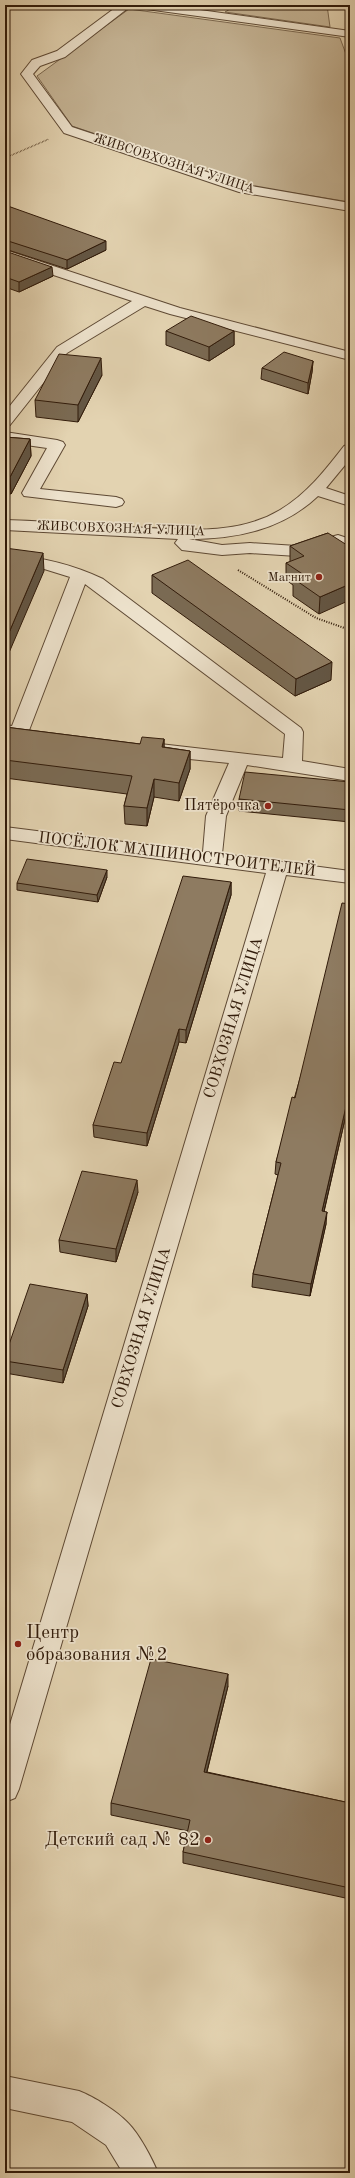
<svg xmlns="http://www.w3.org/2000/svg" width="355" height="2178" font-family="'Old Standard TT',serif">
	<rect width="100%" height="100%" fill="#e3d3b1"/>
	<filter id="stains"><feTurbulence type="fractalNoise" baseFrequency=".005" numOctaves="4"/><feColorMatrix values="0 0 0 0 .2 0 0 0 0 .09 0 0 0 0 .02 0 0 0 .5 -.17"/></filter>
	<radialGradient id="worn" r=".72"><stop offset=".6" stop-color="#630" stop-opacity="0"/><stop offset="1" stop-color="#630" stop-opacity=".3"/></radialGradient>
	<path fill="#c5b495" stroke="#7b6850" d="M237,5H327L330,27L225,12Z
		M129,9L340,38L350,65V202L250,186L72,126L37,76Z"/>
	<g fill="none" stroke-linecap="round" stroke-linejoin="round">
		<defs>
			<path id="minor" d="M119,5H132L65,57L40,66L33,74L72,127L246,185L350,203V211L239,192L64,133L21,74L32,60L57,51Z
				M133,5H164L350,31V37L139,8Z
				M5,250L180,308L350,352V360L170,314L145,306L67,353L10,425L5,427V412L57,347L132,301L5,259Z
				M5,432L57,440L63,442L65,445L40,489L116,497L122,499L124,502L122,505L116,507L24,496L22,493L47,448L5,442Z
				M350,444V459L326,488L350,496V506L318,496C282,530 236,539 189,539L222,545L250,543L297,546L338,535L350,539V549L337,545L297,556L250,553L222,555L182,550L175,543L178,539L5,530V520C46,521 88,525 129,527C179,529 235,537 280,510C307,494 326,469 344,446Z
				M5,554C40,557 72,564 103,579L301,728L303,732L302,761L350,769V781L247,765L226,816L222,854L350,871V883L286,875L19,1789L15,1798L5,1802V1741L266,873L5,839V827L203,852L206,816L229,763L160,756L153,754L151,750L153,746L160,744L283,758L285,734L85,584L28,733L26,737L19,739L5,737V725L12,726L70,577L41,568L5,564Z
				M5,2076L79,2091C94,2097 117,2111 128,2123C139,2134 152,2158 158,2173H123L106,2145L72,2122L5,2108Z"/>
		</defs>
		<use href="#minor" stroke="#5e4934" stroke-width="2"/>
		<path stroke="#311b0a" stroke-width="1.5" stroke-dasharray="0.5 1" stroke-linecap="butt" d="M5,158L49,139"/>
		<path stroke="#311b0a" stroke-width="2" stroke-dasharray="1 1.5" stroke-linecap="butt" d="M238,570L316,618L350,630"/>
		<use href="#minor" fill="#ede2cc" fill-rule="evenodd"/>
	</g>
	<path fill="#7a6a53" stroke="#311b0a" d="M5,205L106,250L67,269L5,249Z
		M5,251L53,276L19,292L5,287Z
		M166,331H234V345L209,361L166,345Z
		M313,361L312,372L308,394L261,379L262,368Z
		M102,375L78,422L36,417L35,400Z
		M5,437L30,439L31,456L11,494L5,493Z
		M328,533L319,614L293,596V585L286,580V563L290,562V546Z
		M152,575L331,680L295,696L152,593Z
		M5,727L140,744L164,739V747L190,751V769L179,801L154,797L147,826L125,824L124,806L127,794L5,778Z
		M350,782V822L239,811V799Z
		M107,877L98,902L17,890V883Z
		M231,882V895L186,1043L179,1042L147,1146L94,1137L93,1125L121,1063Z
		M350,904V1097L324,1212L326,1224L310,1296L252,1287L253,1274L278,1175L275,1174L276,1162Z
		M138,1192L116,1262L60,1252L59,1240Z
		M87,1294L88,1306L63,1383L5,1373V1356Z
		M228,1686L207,1772L350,1803V1899L183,1863V1852L188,1831L111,1815V1803Z"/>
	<path fill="#635644" stroke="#311b0a" d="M106,241V250L67,269V260Z
		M52,267L53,276L19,292V282Z
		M234,331V345L209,361V347Z
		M101,358L102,375L78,422V405Z
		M313,361L312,372L308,394V383Z
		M30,439L31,456L11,494L10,477Z
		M43,553L44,571L5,662V642Z
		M350,584V600L319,614L320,597Z
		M332,662L331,680L295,696L296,679Z
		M164,739V757L162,747Z
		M190,751V769L179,801V783Z
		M154,779V797L147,826V808Z
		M107,870V877L98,902L97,895Z
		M231,882V895L186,1043V1030Z
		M179,1029V1042L147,1146V1133Z
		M350,1089V1097L321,1224L322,1211Z
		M137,1180L138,1192L116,1262V1249Z
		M327,1212L326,1224L310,1296L311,1284Z
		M87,1294L88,1306L63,1383V1370Z
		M228,1674V1686L204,1783V1772Z"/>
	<path fill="#8e7b61" stroke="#311b0a" d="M5,205L106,241L67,260L5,240Z
		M5,251L52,267L19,282L5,277Z
		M191,316L234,331L209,347L166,331Z
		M284,352L313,361L308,383L262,368Z
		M59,354L101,358L78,405L35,400Z
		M5,437L30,439L10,477L5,476Z
		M328,533L350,547V584L320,597L294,579L304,575L286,563L304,556L290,546Z
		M5,548L43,553L5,642Z
		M188,560L332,662L296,679L152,575Z
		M5,727L140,744L142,737L164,739L162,747L190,751L179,783L154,779L147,808L124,806L132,776L5,760Z
		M245,772L350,782V810L239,799Z
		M27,859L107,870L97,895L17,883Z
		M183,876L231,882L186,1030L179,1029L147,1133L93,1125L114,1062L121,1063Z
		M342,903L350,904V1089L322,1211L327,1212L311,1284L253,1274L281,1163L276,1162L292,1097L295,1098Z
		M82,1171L137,1180L116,1249L59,1240Z
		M30,1284L87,1294L63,1370L5,1361V1356Z
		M151,1659L228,1674L204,1772L350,1803V1888L183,1852L190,1820L111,1803Z"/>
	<g fill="#8f2418" stroke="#ede2cc" stroke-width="1.5">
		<circle cx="319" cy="577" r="4"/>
		<circle cx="268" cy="806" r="4"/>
		<circle cx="18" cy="1644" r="4"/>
		<circle cx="208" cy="1840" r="4"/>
	</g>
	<g text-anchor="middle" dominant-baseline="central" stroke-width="3.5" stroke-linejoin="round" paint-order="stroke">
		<g font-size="13" fill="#311b0a" stroke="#ede2cc">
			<text transform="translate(174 164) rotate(18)">ЖИВСОВХОЗНАЯ УЛИЦА</text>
			<text transform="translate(121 529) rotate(2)">ЖИВСОВХОЗНАЯ УЛИЦА</text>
		</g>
		<g font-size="13" fill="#311b0a" stroke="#ede2cc" text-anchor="end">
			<text x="311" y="577">Магнит</text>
		</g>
		<g font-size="16" fill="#311b0a" stroke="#ede2cc" text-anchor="end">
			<text x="260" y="806">Пятёрочка</text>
		</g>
		<g font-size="16" fill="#311b0a" stroke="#ede2cc">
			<text transform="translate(177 855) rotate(7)">ПОСЁЛОК МАШИНОСТРОИТЕЛЕЙ</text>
			<text transform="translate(234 1018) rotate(-73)">СОВХОЗНАЯ УЛИЦА</text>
			<text transform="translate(142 1328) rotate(-73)">СОВХОЗНАЯ УЛИЦА</text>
		</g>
		<g font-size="19" fill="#311b0a" stroke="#ede2cc" text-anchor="start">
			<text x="26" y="1633">Центр<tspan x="26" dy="22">образования №2</tspan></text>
			<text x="200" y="1840" text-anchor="end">Детский сад № 82</text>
		</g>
	</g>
	<rect width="355" height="2178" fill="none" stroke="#e3d3b1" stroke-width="20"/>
	<rect x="6" y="6" width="343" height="2166" fill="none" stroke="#311b0a" stroke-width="2"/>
	<rect x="10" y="10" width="335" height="2158" fill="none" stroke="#311b0a"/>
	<rect width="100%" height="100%" filter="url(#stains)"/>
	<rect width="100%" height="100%" fill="url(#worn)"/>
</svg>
